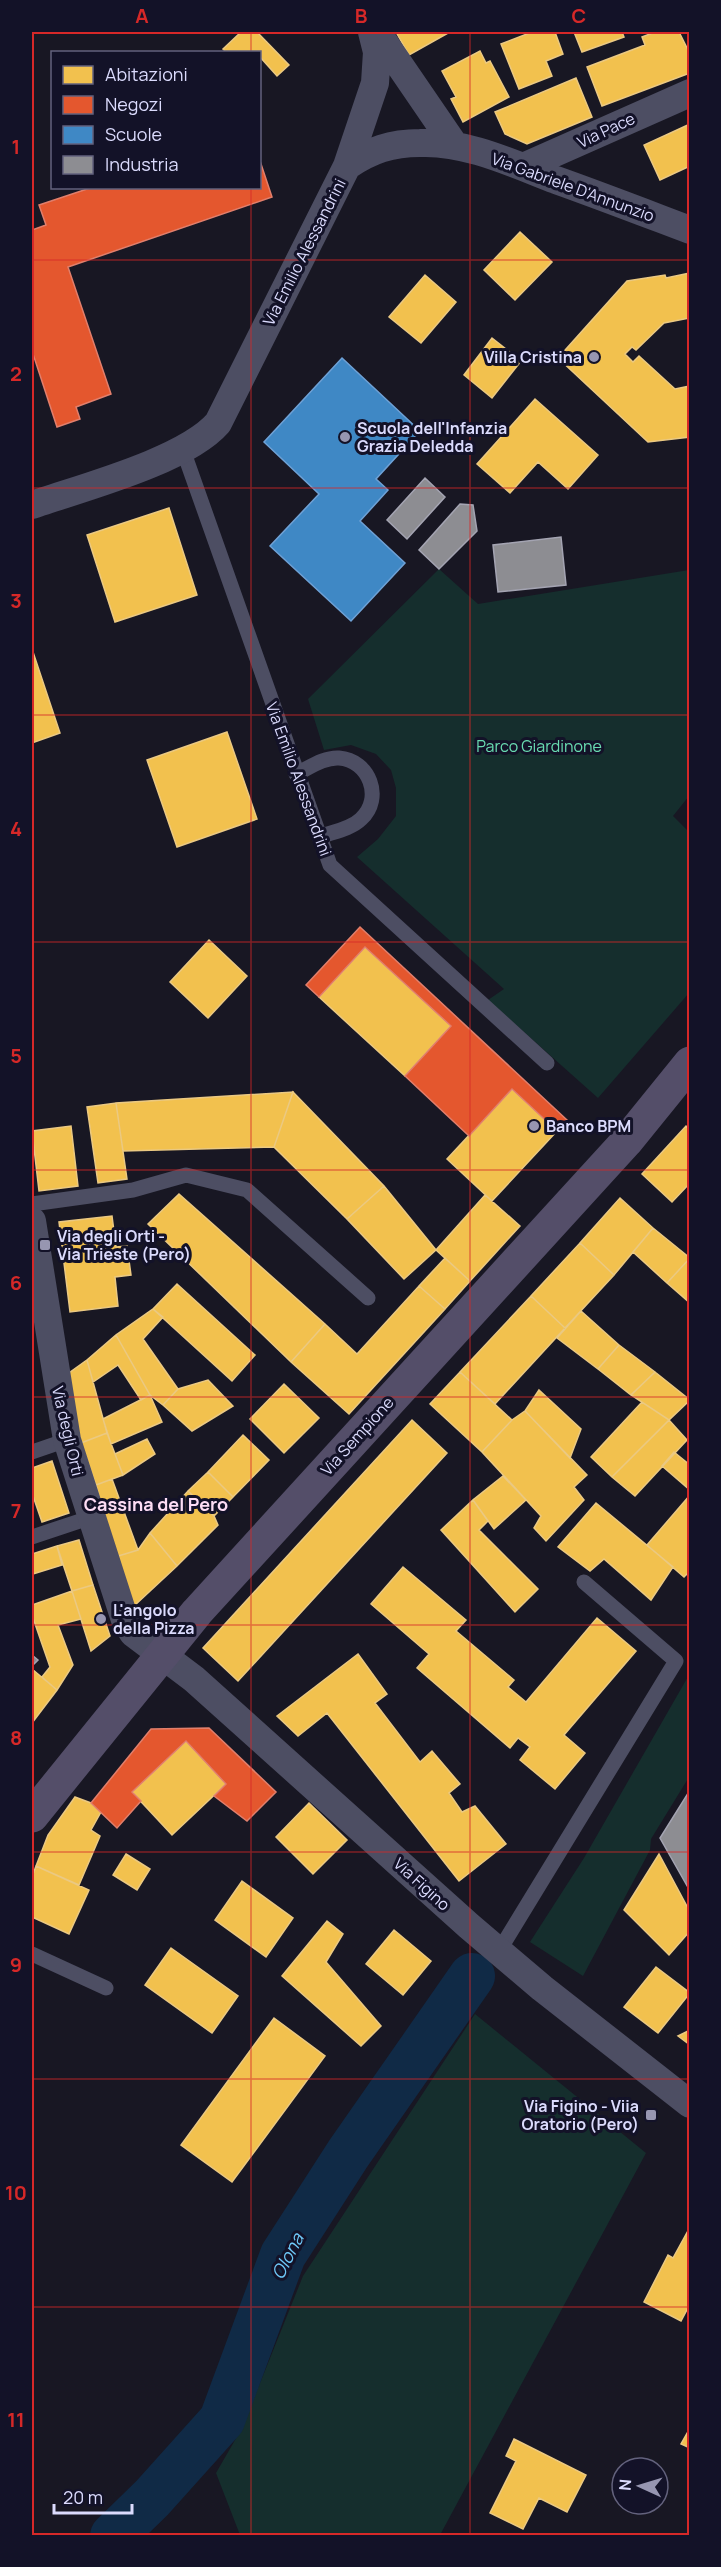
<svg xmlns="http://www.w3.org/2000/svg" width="721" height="2567" font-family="Manrope,sans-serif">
	<rect width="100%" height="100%" fill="#181723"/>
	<path fill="#152e2d" d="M439,569L478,604L689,570V796L673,816L689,832V993L598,1098L488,1000L504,989L357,857L378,839L396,816V788L391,770L376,754L351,745L324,750L308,699Z
		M689,1675V1777L651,1839L650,1850L583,1976L530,1942L584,1858Z
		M475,2014L646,2153L440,2535H240L216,2473L242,2428L303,2276Z"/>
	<path fill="#f2c14e" stroke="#ebc982" stroke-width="1.5" d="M241,32H257L289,65L277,76L260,57V52H226L223,49Z
		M396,32H450L409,55Z
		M532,32H555L563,54L546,61L552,76L519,89L501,44Z
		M574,32H622L624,37L582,52Z
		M655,32H679L690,54V73L602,106L587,67L645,45L642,37Z
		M480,51L486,63L490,61L509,97L463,122L451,99L456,97L442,71Z
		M576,78L592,117L527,144L505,134L495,112Z
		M690,124V166L660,180L644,145Z
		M520,232L552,262L515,300L484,270Z
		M690,273V318L664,323L636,350L632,347L625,354L633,362L639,356L675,389L690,386V437L648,442L558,358L627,281L665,275L666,278Z
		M425,275L456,302L421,343L389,317Z
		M492,338L521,361L492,398L464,375Z
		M535,399L598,455L568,489L538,462L510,493L477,464Z
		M169,508L197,595L115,622L87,535Z
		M32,649L60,733L32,743Z
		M227,732L257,819L177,847L147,760Z
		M209,940L247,976L208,1018L170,982Z
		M365,947L451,1026L405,1076L319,997Z
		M512,1089L557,1131L492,1201L447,1159Z
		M293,1092L274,1147L123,1151L116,1103Z
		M293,1092L384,1186L347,1219L274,1147Z
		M116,1103L127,1179L98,1183L87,1107Z
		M71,1126L78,1186L39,1191L32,1131Z
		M686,1126L690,1130V1183L672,1202L642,1174Z
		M384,1186L436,1250L404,1279L347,1219Z
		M179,1194L325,1324L291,1362L148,1224Z
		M485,1195L520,1226L470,1281L436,1250Z
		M620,1198L653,1228L614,1275L580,1243Z
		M112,1216L116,1247L127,1246L131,1275L115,1277L118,1306L70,1312L59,1222Z
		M653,1228L690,1258L667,1283L633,1252Z
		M580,1243L614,1275L565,1328L531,1296Z
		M445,1258L470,1281L445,1309L419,1286Z
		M690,1258V1303L667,1283Z
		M177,1284L255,1355L232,1381L153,1309Z
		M419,1286L445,1309L349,1414L291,1362L325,1324L357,1354Z
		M531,1296L565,1328L495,1404L460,1372Z
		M153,1309L163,1317L143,1339L178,1389L163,1405L150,1395L116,1335Z
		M581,1311L619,1345L598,1369L557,1338Z
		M116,1335L150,1395L141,1400L118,1365L93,1382L87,1360Z
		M619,1345L655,1372L631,1395L598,1369Z
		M87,1360L107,1433L81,1443L66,1375Z
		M460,1372L512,1420L482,1452L430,1404Z
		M655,1372L690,1400L669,1420L631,1395Z
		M208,1380L233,1406L192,1431L163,1405L178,1389Z
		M284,1384L319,1418L284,1453L250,1419Z
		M539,1390L581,1429L570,1458L525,1411Z
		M150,1395L162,1422L111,1444L103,1419Z
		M642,1402L669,1420L612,1477L591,1457Z
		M525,1411L587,1475L574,1487L584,1500L546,1541L534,1528L541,1516L482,1452L512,1420Z
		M412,1420L447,1453L238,1681L203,1648Z
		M669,1420L687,1440L635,1496L612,1477Z
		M107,1433L123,1475L96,1485L81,1443Z
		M243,1435L269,1460L233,1497L208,1472Z
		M147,1439L155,1454L123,1475L115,1454Z
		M674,1452L690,1465V1490L662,1466Z
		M52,1461L69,1513L42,1522L32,1493V1468Z
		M208,1472L233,1497L214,1516L188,1491Z
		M503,1476L526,1500L494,1529L473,1500Z
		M112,1479L138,1550L115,1557L96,1485Z
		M188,1491L214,1516L218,1525L177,1566L150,1533Z
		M690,1495V1571L684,1577L647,1545Z
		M473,1500L488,1521L479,1530L538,1589L515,1612L441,1530Z
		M596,1503L673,1567L651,1600L604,1559L590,1571L558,1547Z
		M150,1533L177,1566L134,1606L115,1557L138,1550Z
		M79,1540L93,1585L72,1591L57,1546Z
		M57,1546L62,1565L33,1574L32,1554Z
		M403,1567L466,1620L456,1631L514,1680L508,1687L526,1702L597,1618L636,1651L564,1735L585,1753L555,1789L520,1760L530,1747L518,1738L510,1748L417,1668L429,1654L371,1604Z
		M93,1585L110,1636L91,1651L72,1591Z
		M72,1591L81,1619L58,1625L73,1665L57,1690L42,1677L50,1667L32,1615V1605Z
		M358,1654L387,1694L375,1703L420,1762L432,1751L460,1784L449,1793L462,1812L475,1806L506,1844L459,1881L327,1713L298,1736L277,1716Z
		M32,1669L57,1690L32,1723Z
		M186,1741L226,1784L172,1835L132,1792Z
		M75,1797L91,1803L101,1812L91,1830L100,1836L79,1885L36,1866L48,1835Z
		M309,1803L347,1840L313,1874L276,1837Z
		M126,1854L150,1869L137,1890L113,1875Z
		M659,1854L690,1912V1931L669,1955L624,1910Z
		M36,1866L89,1890L69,1934L32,1917V1877Z
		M242,1881L293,1918L266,1957L215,1920Z
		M327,1921L343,1934L326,1962L381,2026L361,2046L282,1976Z
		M394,1930L431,1961L403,1995L366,1964Z
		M171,1948L238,1996L212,2033L145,1985Z
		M656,1967L690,1993L658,2033L624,2007Z
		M274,2018L325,2056L232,2182L181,2145Z
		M690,2030V2045L678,2036Z
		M690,2227V2304L681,2321L644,2302L668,2255L673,2258Z
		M690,2428V2448L681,2444Z
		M514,2439L586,2475L567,2512L539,2498L523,2529L490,2513L516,2461L506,2456Z"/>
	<path fill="#e4572e" stroke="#e17f6c" stroke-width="1.5" d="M260,161L272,197L68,267L111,394L76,407L80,419L57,427L32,351V230L46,225L39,205L90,188H260Z
		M360,927L567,1120L557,1131L512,1089L469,1136L405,1076L451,1026L365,947L319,997L306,985Z
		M209,1728L276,1792L247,1821L214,1796L226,1784L186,1741L132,1792L141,1801L117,1828L91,1803L151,1729Z"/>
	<path fill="#3f88c5" stroke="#6ea1d6" stroke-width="1.5" d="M342,358L420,431L376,479L388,490L360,521L405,563L351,621L270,546L319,494L264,442Z"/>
	<path fill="#8d8d92" stroke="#a4a4b2" stroke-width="1.5" d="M425,478L445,497L407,539L387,520Z
		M460,504L473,505L477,531L439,569L419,550Z
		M561,537L566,585L498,592L493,545Z
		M32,1655L38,1660L32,1666Z
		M690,1790V1891L660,1838Z"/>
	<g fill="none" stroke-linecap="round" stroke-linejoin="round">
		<path stroke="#102a46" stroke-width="46" d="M113,2536L152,2498L222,2420L283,2255L348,2154L472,1976"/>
		<path stroke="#4d4e63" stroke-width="15" d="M183,450L330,865L547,1063
			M296,774C309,768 324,757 339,758C369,760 384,798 361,819C351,829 332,832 319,837
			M32,1204L133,1190L186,1175L247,1190L368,1298
			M32,1452L67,1440
			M32,1537L92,1517
			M499,1951L676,1661L584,1582
			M32,1954L106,1988"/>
		<path stroke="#4d4e63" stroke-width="28" d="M377,32L455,146
			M347,166C371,150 391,143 420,143C466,141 514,164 556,180C601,196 645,213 690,230
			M523,167L690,93
			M32,505C81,488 185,461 218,423L347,166L375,83L377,52L372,32
			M32,1221L67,1440L125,1620L133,1633L194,1679L469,1926L542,1988L690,2104"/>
		<path stroke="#544e69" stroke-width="33" d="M32,1816L197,1612L626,1142L690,1063"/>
	</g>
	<path fill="none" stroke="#d62828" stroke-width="1.5" stroke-opacity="0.55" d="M251,32V52M470,32V2536M251,188V2536M32,260H690M32,488H690M32,715H690M32,942H690M32,1170H690M32,1397H690M32,1625H690M32,1852H690M32,2079H690M32,2307H690"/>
	<g fill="#9796b1" stroke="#131228" stroke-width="2">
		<circle cx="594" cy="357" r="6"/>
		<circle cx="345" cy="437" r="6"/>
		<circle cx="534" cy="1126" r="6"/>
		<rect x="39" y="1239" width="12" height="12" rx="3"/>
		<circle cx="101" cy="1619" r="6"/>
		<rect x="645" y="2109" width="12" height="12" rx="3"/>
	</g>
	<g text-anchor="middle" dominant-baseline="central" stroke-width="6" stroke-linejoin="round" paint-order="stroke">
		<g font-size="16" fill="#dbdbfd" stroke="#131228">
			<text transform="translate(606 130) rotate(-25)">Via Pace</text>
			<text transform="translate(573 187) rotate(20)">Via Gabriele D'Annunzio</text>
			<text transform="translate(304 252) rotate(-63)">Via Emilio Alessandrini</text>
			<text transform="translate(299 779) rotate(70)">Via Emilio Alessandrini</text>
			<text transform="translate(68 1431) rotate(77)">Via degli Orti</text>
			<text transform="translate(357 1436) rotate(-48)">Via Sempione</text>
			<text transform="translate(422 1884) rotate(42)">Via Figino</text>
		</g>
		<g font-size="16" font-weight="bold" fill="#dbdbfd" stroke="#131228" text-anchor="start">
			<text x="582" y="357" text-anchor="end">Villa Cristina</text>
			<text x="357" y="428">Scuola dell'Infanzia<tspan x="357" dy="18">Grazia Deledda</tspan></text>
			<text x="546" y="1126">Banco BPM</text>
			<text x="57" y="1236">Via degli Orti -<tspan x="57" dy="18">Via Trieste (Pero)</tspan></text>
			<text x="113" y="1610">L'angolo<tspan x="113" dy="18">della Pizza</tspan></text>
			<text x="639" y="2106" text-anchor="end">Via Figino - Viia<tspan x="639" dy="18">Oratorio (Pero)</tspan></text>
		</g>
		<g font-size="16" fill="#69dbb1" stroke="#131228">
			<text x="539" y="746">Parco Giardinone</text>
		</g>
		<g font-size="18" font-weight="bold" fill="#fdddf5" stroke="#131228">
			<text x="156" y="1504">Cassina del Pero</text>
		</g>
		<g font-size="18" font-style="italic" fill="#6ec8f8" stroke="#131228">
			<text transform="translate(287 2256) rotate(-63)">Olona</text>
		</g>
	</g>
	<rect width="721" height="2567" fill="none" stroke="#131228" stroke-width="66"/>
	<rect x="51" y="51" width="210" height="138" fill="#131228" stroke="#63627d" stroke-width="1.5"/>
	<rect x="63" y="66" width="30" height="18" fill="#f2c14e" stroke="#63627d" stroke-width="1.5"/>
	<text x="105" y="81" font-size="18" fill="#dbdbfd">Abitazioni</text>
	<rect x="63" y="96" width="30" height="18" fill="#e4572e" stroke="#63627d" stroke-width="1.5"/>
	<text x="105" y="111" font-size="18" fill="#dbdbfd">Negozi</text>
	<rect x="63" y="126" width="30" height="18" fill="#3f88c5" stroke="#63627d" stroke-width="1.5"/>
	<text x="105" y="141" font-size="18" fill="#dbdbfd">Scuole</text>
	<rect x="63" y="156" width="30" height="18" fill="#8d8d92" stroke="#63627d" stroke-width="1.5"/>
	<text x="105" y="171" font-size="18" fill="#dbdbfd">Industria</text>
	<g transform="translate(640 2486) rotate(274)"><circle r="28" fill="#131228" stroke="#63627d" stroke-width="1.5"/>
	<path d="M0-4.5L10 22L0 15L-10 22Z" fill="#9796b1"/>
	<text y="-9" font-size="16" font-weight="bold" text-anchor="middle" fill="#dbdbfd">N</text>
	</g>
	<path d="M54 2504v9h78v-9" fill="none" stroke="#dbdbfd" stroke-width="3"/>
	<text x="63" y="2504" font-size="18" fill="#dbdbfd" stroke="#131228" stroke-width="4.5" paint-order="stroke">20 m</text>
	<rect x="33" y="33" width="655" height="2501" fill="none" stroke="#d62828" stroke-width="2"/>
	<g font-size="20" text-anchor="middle" font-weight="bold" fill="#d62828">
		<text x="142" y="23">A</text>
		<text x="361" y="23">B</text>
		<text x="579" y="23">C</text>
		<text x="16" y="154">1</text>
		<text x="16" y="381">2</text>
		<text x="16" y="608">3</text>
		<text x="16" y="836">4</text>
		<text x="16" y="1063">5</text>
		<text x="16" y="1290">6</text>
		<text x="16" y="1518">7</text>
		<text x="16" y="1745">8</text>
		<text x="16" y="1972">9</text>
		<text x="16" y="2200">10</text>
		<text x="16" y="2427">11</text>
	</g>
</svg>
